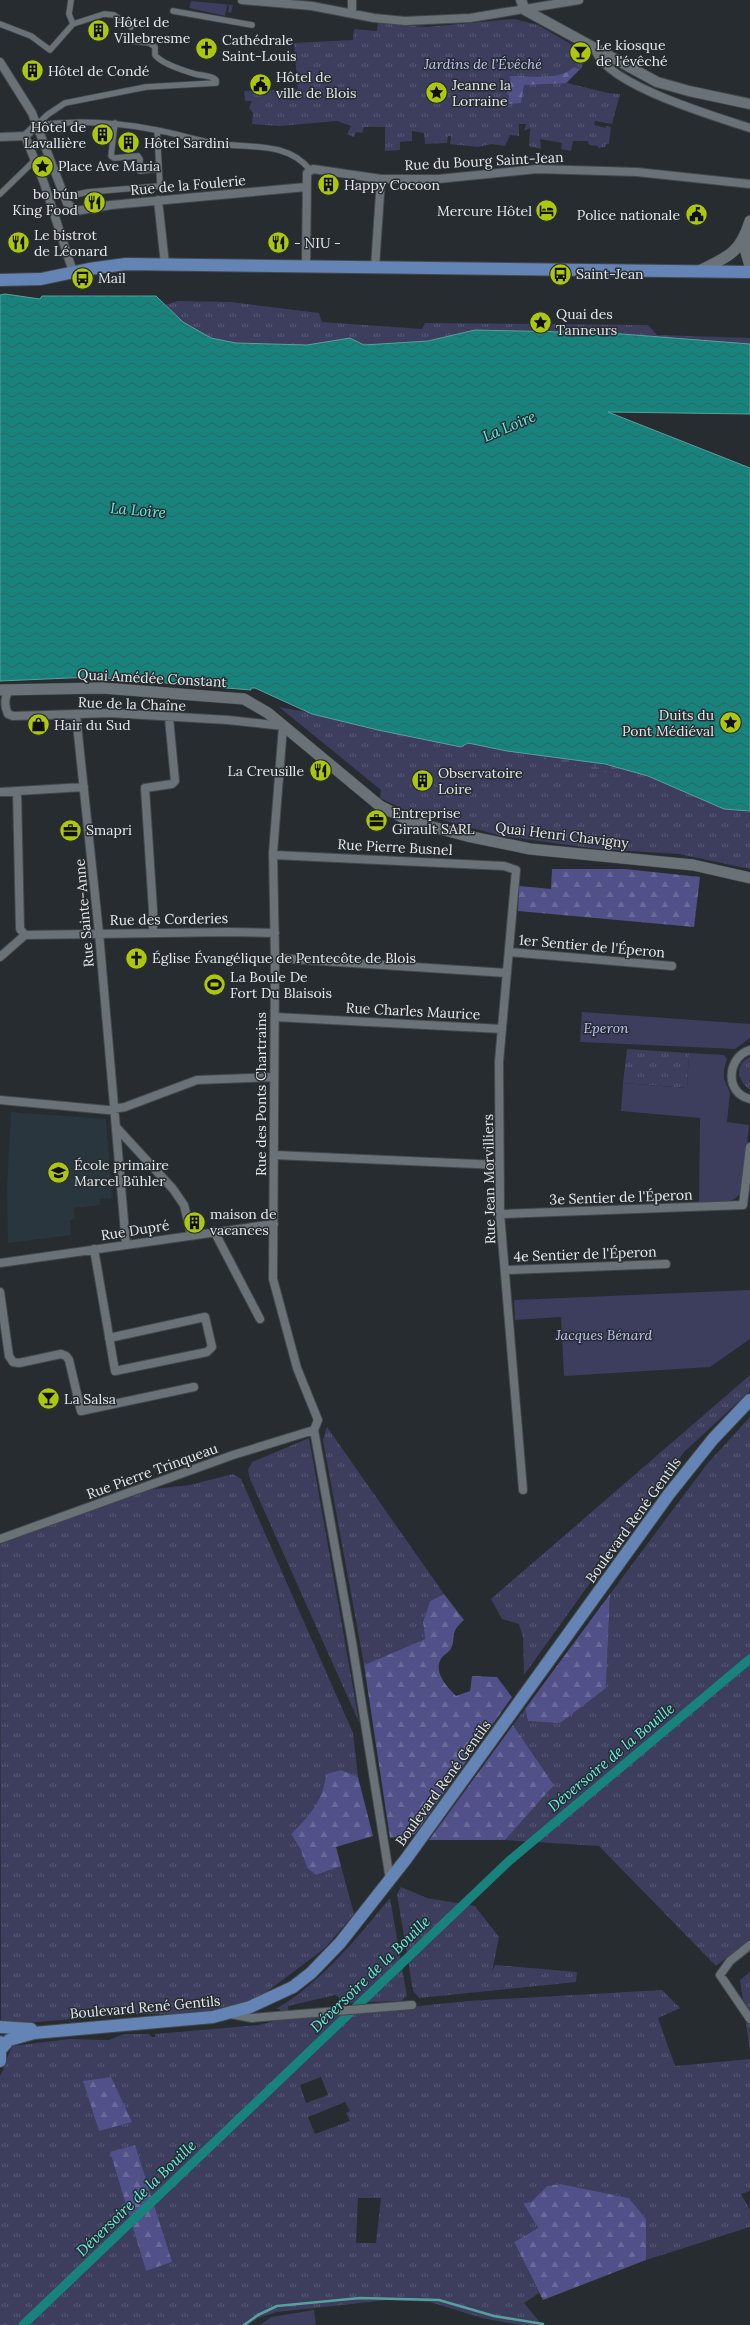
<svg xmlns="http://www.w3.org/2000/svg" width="750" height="2325" font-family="Lora,serif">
	<defs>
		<pattern id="grass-tufts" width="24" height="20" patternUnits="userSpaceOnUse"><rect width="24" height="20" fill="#3d3d5e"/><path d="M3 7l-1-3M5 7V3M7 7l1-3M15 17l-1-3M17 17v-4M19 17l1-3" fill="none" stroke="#595975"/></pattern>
		<pattern id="forest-firs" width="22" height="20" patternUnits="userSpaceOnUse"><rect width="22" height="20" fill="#515088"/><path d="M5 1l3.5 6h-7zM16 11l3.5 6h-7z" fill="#6a6999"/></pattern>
		<pattern id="wetland-marsh" width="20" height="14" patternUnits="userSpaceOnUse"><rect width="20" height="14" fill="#3d3d5e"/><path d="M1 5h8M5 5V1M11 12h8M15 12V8" fill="none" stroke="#595975"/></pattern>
		<pattern id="water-waves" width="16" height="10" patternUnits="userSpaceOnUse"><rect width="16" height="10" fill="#18827c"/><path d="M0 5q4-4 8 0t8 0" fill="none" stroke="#2c6764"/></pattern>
	</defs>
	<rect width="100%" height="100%" fill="#262c30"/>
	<path fill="#2a363e" d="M11,1112L106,1119L112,1198L100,1199V1205L74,1208L75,1219L70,1220L71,1235L8,1243L7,1187Z"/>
	<path fill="url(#grass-tufts)" fill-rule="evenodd" d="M514,19L538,25L586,53L582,67L567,83L608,93L620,94L612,124L595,121L594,125L606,128V126L611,127L609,144H606L605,147L598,148V146L589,145L588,141H573L571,151L561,149L562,143L540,139L541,149L529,146L530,128L524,131L526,124H519V136L510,135L505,146L491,144L478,147L450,144L451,136H448L447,143L425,144L424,133L412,131V141L400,142V150L385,151V127H364L362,133L356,132L354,137L347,134L351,126L337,121L279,126L252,124L253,113L249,108L252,101H245L244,91L298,89L294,43L353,40L354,29L377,31L378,23L427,27Z
		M178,301L231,302L319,313L322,322L422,329L425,323L648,325L657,335L750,338V344L609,333L475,330L428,341L364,345L350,338L307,345L236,343L211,338L183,322L165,305Z
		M279,707L631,771L648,776L705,800L750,811V869L679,854L598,849L502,836L405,810L380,798L381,790Z
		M627,1049L689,1053L687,1088L623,1083Z
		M750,1057V1090C737,1081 734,1064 750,1057Z
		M750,1375V1391L684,1452L524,1675L523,1638L519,1624L502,1619L491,1599Z
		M750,1417V1939L716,1966L599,1846L505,1840L554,1785L513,1725L525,1709L528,1721L606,1688L610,1594L707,1464Z
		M327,1427L444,1594L430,1601L423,1622L425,1639L364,1665L323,1440Z
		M309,1438L359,1722L250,1479L248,1470L252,1462Z
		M233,1474L241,1479L353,1733L358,1777L341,1770L326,1774C323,1801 310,1815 291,1834L301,1850L307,1868L316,1875L341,1866L354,1914L325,1948L268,1991L249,2002L192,2014H132L13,2024L1,2021L0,1544L146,1490L190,1485Z
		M401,1887L427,1898L475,1906L499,1937L492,1972L495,1965L577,1972L576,1982L419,1998L413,1991L397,1894Z
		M390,1898L407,1996L401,2001L346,2003L335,1995L288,2006L290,2019L468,2001L662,1990L680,2008L658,2018L675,2066L750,2059V2191L741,2194L750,2210V2227L646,2260V2219L629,2198L561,2184L547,2186L531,2202L523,2203L538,2228L514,2242L539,2293L524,2303L542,2325H520L482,2318L430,2302L388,2300L277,2312L258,2318L248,2325H0V2076C6,2066 7,2054 13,2046L69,2039L109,2040L124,2034H149L152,2037H155V2034L259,2025L278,2020L280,2009H276C323,1981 355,1940 390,1898ZM321,2077L328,2095L306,2103L300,2085ZM345,2102L350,2111L346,2113L350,2121L315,2134L308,2117ZM110,2152L171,2262L146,2271ZM358,2198H381L376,2243H356Z
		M750,1972V2052L740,1980Z"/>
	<path fill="url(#forest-firs)" d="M581,66L582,67L566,83L524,85L521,103L507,104L509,97L506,89L511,86L510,76C529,76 560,81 574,67L579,69Z
		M552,869H625L700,877L694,927L518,911L519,886L551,889Z
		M444,1594L464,1620C447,1635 458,1638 450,1650C448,1653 443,1655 441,1659C433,1672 447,1687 456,1696L470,1691L472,1676L497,1677L512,1697L415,1834L390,1838L364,1665L425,1639L423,1622L430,1601Z
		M610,1594L606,1688L560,1723L528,1721L525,1709Z
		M513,1725L554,1785L505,1840H429Z
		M341,1770L358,1777L373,1836L336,1847L341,1866L316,1875L307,1868L301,1850L291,1834C310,1815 323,1801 326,1774Z
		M111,2077L132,2122L99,2131L83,2081Z
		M135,2145L172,2262L146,2271L110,2152Z
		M561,2184L629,2198L646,2219V2260L543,2300L514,2242L538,2228L523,2203L531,2202L547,2186Z"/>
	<path fill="url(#wetland-marsh)" d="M507,751C549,755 590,760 631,771L602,772Z"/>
	<path fill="#3d3d5e" d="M191,1L233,5L231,13L228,12L229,6L227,5L225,16L189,8Z
		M307,63L308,87H298L296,64Z
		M582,1012L750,1024V1038L735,1049L580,1042Z
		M689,1053L724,1055L727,1059L724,1069V1079L730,1093L727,1122L749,1125L742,1190C735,1206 715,1202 699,1203L700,1118L621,1111L623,1083L687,1088Z
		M750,1290V1339L710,1367L564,1376L561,1317L515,1320L514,1300Z
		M314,2310L316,2325H260L271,2317Z"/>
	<path fill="url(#water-waves)" stroke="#56a19e" d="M5,294L40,299L42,296H156L183,322L211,338L236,343L307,345L350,338L364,345L428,341L475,330L609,333L750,344V414L608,412L750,468V811L724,809L648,776L605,764L507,751L468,743L461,747L378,730L312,714L255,688H251V690L92,677L0,681V295Z"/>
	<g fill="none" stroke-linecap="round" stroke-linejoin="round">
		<path stroke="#56a19e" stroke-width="2.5" d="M244,2325L258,2315L277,2306L360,2298L439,2300L494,2316L543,2324"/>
		<path stroke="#18827c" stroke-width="9" d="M23,2325L509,1861L750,1659"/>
		<defs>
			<path id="pedestrian" d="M71,0L69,14L73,24
				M173,11L252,25
				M0,24L31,36L50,50L73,24L104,14L114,15L131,27
				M115,123L111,156L114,158L138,156L140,159V171L159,169
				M37,125L47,115L65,103L146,87L216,83V80C211,75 202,76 195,74C185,71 161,63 155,55V47L150,43L133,41
				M38,125C78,120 116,122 156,130C175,133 194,140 213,143C246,149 287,140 310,170
				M0,194L35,160
				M65,197L88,192L160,186L157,130"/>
			<path id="minor" d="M242,0L312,6L374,18L405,21L470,18L579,0
				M352,0V13
				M595,48C602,84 717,117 750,128
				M0,62L32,113L67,203L76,211L111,205L306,187
				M25,136L44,183L73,272
				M25,136L37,125
				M0,137L25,136
				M158,200L165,264
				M306,266L307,177V173L313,169L381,179H438L537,169L637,172L750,184
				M375,267L381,179
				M11,689C4,695 4,706 8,714L13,716L110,713L228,720L283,726L273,853L275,958L273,1279L297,1368L318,1420L314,1430
				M76,715L99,933L126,1244
				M17,791L20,929L25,935
				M0,792L84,787
				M274,855L504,866L516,870L499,1062L500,1214L523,1490
				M153,933V910L145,788L172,784L175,781L169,718
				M509,952L672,966
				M0,957L25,935L229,932L275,933
				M275,958L507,973
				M275,1017L502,1029
				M750,1050C727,1057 724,1093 750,1099
				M0,1100L108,1110L125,1107L197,1080L274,1077
				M116,1127L173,1189L184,1205L191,1234
				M274,1155L499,1165
				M500,1214L743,1205L750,1147
				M214,1231L260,1319
				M94,1249L115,1371L207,1352L212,1347L205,1317L109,1338
				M0,1263L274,1224
				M505,1270L666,1264
				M0,1292L9,1356L13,1362L19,1363L61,1354L66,1356L69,1360L81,1411L194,1387
				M314,1430L352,1642L390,1880
				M0,1539L233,1455L314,1430
				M750,1945L730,1961L720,1975L750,2019
				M230,2014L252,2018L412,2005"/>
			<path id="tertiary" d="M521,0L525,10L657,82L689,91L750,104"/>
			<path id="secondary" d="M747,235L746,252L750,266
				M699,271C727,257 740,254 750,221
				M0,690L102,688L244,699L268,713L380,806L410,821L467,836L530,849L693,865L750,878"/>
			<path id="primary" d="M0,280L41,279L89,269L126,264L750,272
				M0,2027L31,2029
				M0,2042V2061
				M1,2049L9,2040L34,2033L213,2017L250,2007L293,1987L311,1973L340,1943L406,1859L669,1494L713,1439L750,1400"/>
		</defs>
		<use href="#pedestrian" stroke="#43484b" stroke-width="7"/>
		<use href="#minor" stroke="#43484b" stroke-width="10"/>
		<use href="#tertiary" stroke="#43484b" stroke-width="12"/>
		<use href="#secondary" stroke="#43484b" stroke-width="12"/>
		<use href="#primary" stroke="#43484b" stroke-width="14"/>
		<use href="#pedestrian" stroke="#6b7277" stroke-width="5.5"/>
		<use href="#minor" stroke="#6b7277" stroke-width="8"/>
		<use href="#tertiary" stroke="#6b7277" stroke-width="10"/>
		<use href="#secondary" stroke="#6b7277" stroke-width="11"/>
		<use href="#primary" stroke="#6384b5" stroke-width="12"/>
	</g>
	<defs>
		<symbol id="building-disc" viewBox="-11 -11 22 22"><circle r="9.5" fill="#adc60f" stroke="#262c30"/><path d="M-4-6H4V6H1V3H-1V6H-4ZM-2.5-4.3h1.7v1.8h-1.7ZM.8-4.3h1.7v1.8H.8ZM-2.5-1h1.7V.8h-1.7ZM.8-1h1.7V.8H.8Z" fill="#111"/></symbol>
		<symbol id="church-disc" viewBox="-11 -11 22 22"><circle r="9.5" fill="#adc60f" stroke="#262c30"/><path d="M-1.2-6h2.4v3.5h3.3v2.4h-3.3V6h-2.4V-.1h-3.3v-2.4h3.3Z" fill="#111"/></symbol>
		<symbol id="bar-disc" viewBox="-11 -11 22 22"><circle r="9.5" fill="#adc60f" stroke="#262c30"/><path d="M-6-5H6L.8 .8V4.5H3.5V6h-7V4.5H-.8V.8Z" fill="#111"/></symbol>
		<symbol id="civic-disc" viewBox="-11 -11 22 22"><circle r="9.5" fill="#adc60f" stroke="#262c30"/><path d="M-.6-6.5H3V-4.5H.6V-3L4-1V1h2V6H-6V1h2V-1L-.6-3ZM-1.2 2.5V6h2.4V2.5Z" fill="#111"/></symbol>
		<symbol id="sight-disc" viewBox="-11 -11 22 22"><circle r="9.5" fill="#adc60f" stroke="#262c30"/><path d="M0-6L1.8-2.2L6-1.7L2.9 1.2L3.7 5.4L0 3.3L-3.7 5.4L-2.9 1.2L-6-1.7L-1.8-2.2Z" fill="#111"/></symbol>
		<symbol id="restaurant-disc" viewBox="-11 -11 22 22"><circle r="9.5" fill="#adc60f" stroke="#262c30"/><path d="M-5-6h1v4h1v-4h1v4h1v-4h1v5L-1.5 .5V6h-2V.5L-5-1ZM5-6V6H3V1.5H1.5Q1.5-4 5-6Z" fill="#111"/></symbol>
		<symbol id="hotel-disc" viewBox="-11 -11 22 22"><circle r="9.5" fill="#adc60f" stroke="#262c30"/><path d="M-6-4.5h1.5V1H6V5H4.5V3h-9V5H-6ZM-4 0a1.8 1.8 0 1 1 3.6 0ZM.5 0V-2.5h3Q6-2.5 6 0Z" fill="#111"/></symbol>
		<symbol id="bus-disc" viewBox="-11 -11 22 22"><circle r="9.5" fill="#adc60f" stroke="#262c30"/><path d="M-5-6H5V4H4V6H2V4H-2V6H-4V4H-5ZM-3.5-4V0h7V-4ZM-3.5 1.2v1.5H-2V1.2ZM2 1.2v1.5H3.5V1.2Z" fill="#111"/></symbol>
		<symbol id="shop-disc" viewBox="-11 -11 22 22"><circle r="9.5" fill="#adc60f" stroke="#262c30"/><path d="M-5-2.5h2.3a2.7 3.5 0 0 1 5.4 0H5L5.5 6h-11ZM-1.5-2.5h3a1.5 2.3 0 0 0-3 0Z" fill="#111"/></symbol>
		<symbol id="office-disc" viewBox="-11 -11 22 22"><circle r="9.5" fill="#adc60f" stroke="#262c30"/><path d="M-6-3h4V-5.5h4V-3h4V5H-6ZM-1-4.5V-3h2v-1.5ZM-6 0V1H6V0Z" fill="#111"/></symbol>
		<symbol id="stadium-disc" viewBox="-11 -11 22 22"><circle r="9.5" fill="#adc60f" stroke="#262c30"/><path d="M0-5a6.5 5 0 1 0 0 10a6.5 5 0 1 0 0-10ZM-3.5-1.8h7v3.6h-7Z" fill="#111"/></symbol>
		<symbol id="school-disc" viewBox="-11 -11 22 22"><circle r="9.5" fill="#adc60f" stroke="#262c30"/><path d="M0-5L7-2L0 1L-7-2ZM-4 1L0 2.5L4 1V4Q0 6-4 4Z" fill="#111"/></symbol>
	</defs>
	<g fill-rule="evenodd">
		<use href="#building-disc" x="86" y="18" width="25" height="25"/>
		<use href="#church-disc" x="194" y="36" width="25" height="25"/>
		<use href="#bar-disc" x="568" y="40" width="25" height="25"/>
		<use href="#building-disc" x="20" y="58" width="25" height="25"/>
		<use href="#civic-disc" x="248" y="72" width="25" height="25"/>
		<use href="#sight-disc" x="424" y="80" width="25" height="25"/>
		<use href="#building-disc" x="90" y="122" width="25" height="25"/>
		<use href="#building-disc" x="116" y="130" width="25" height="25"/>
		<use href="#sight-disc" x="30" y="154" width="25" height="25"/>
		<use href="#building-disc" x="316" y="172" width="25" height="25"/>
		<use href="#restaurant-disc" x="82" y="190" width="25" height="25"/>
		<use href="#hotel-disc" x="534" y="198" width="25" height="25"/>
		<use href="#civic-disc" x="684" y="202" width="25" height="25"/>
		<use href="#restaurant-disc" x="6" y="230" width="25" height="25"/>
		<use href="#restaurant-disc" x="266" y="230" width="25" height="25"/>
		<use href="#bus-disc" x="548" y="262" width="25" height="25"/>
		<use href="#bus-disc" x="70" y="266" width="25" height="25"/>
		<use href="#sight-disc" x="528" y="310" width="25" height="25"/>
		<use href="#sight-disc" x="718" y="710" width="25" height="25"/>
		<use href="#shop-disc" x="26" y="712" width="25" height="25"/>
		<use href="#restaurant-disc" x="308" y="758" width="25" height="25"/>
		<use href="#building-disc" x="410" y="768" width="25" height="25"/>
		<use href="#office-disc" x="364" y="808" width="25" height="25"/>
		<use href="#office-disc" x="58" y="818" width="25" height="25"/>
		<use href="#church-disc" x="124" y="946" width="25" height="25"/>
		<use href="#stadium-disc" x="202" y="972" width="25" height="25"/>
		<use href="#school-disc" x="46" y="1160" width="25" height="25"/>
		<use href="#building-disc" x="182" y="1210" width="25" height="25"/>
		<use href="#bar-disc" x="36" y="1386" width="25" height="25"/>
	</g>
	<g text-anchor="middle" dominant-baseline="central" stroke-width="3" stroke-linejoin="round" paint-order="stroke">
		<g font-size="14" fill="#e6eaec" stroke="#262c30" text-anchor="start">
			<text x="114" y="22">Hôtel de<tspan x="114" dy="16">Villebresme</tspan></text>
			<text x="222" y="40">Cathédrale<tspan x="222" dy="16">Saint-Louis</tspan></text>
			<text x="596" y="45">Le kiosque<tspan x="596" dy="16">de l'évêché</tspan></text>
			<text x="48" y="71">Hôtel de Condé</text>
			<text x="276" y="77">Hôtel de<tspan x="276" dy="16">ville de Blois</tspan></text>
			<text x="452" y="85">Jeanne la<tspan x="452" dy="16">Lorraine</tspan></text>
			<text x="86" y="127" text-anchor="end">Hôtel de<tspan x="86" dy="16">Lavallière</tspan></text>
			<text x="144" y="143">Hôtel Sardini</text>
			<text x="58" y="166">Place Ave Maria</text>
			<text x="344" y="185">Happy Cocoon</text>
			<text x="78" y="194" text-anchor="end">bo bún<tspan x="78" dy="16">King Food</tspan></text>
			<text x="532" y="211" text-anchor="end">Mercure Hôtel</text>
			<text x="680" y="215" text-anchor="end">Police nationale</text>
			<text x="34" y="235">Le bistrot<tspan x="34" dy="16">de Léonard</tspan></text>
			<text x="294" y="243">‑ NIU ‑</text>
			<text x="576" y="274">Saint-Jean</text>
			<text x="98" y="278">Mail</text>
			<text x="556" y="314">Quai des<tspan x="556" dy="16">Tanneurs</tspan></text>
			<text x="714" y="715" text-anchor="end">Duits du<tspan x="714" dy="16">Pont Médiéval</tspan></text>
			<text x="54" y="725">Hair du Sud</text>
			<text x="304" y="771" text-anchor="end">La Creusille</text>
			<text x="438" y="773">Observatoire<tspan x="438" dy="16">Loire</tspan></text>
			<text x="392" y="813">Entreprise<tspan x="392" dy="16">Girault SARL</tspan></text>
			<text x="86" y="830">Smapri</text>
			<text x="152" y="958">Église Évangélique de Pentecôte de Blois</text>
			<text x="230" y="977">La Boule De<tspan x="230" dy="16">Fort Du Blaisois</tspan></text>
			<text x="74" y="1165">École primaire<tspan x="74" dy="16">Marcel Bühler</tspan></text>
			<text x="210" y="1214">maison de<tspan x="210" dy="16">vacances</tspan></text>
			<text x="64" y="1399">La Salsa</text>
		</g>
		<g font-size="14" font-style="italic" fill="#c2c4f7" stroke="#262c30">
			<text x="483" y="64">Jardins de l’Évêché</text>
			<text x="606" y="1028">Eperon</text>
			<text x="604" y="1335">Jacques Bénard</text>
		</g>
		<g font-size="14" fill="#e6eaec" stroke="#262c30">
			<text transform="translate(484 161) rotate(-3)">Rue du Bourg Saint-Jean</text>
			<text transform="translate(188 185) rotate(-5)">Rue de la Foulerie</text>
			<text transform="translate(152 678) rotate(3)">Quai Amédée Constant</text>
			<text transform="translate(132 704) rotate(2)">Rue de la Chaîne</text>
			<text transform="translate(562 835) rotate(7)">Quai Henri Chavigny</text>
			<text transform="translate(395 847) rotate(3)">Rue Pierre Busnel</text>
			<text transform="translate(84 913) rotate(-95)">Rue Sainte-Anne</text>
			<text transform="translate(169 919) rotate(-1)">Rue des Corderies</text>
			<text transform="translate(592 946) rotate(5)">1er Sentier de l'Éperon</text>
			<text transform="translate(413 1011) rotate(3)">Rue Charles Maurice</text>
			<text transform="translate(261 1094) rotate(-90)">Rue des Ponts Chartrains</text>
			<text transform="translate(489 1179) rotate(-91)">Rue Jean Morvilliers</text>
			<text transform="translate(621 1197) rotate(-2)">3e Sentier de l'Éperon</text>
			<text transform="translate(135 1230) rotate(-9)">Rue Dupré</text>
			<text transform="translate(585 1254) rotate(-2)">4e Sentier de l'Éperon</text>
			<text transform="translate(152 1471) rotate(-20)">Rue Pierre Trinqueau</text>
			<text transform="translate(633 1520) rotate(-54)">Boulevard René Gentils</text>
			<text transform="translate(443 1783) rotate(-54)">Boulevard René Gentils</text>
			<text transform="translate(145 2007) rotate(-5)">Boulevard René Gentils</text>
		</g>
		<g font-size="15" font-style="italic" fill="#67efe6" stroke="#262c30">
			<text transform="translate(509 426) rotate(-23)">La Loire</text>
			<text transform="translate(138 510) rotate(5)">La Loire</text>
			<text transform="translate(611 1757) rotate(-40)">Déversoire de la Bouille</text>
			<text transform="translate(370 1974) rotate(-44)">Déversoire de la Bouille</text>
			<text transform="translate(136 2198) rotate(-44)">Déversoire de la Bouille</text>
		</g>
	</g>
</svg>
